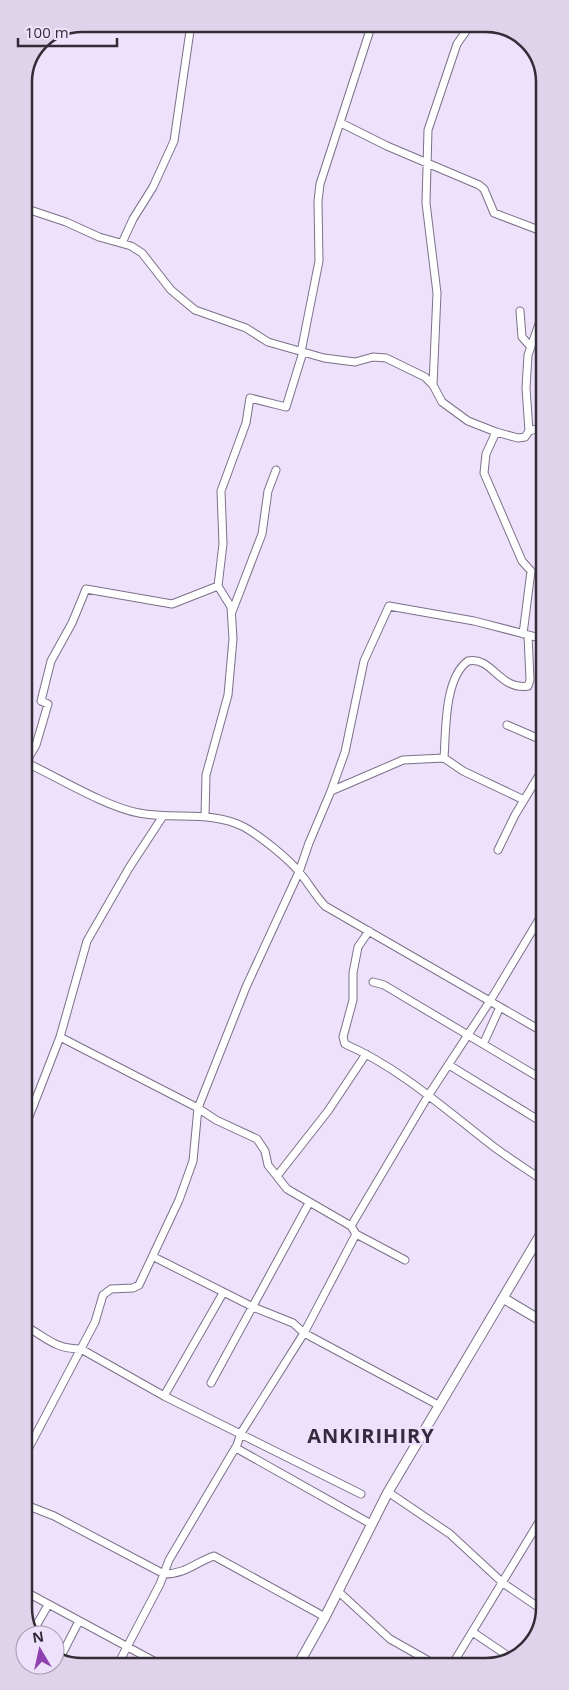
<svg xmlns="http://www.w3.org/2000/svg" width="569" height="1690" font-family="'Open Sans',sans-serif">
	<rect width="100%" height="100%" fill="#eee1fb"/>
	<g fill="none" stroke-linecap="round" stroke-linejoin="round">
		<defs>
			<path id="minor" d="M341,123L387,146L479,185L484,189L494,213L544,232
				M24,208L66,222L99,237L131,246L142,253L171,290L195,310L246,328L268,342L324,358L355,362L373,357L386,358L425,377L433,385L442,402L468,421L496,432L518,438L525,437L529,431L526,388L528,355L544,310
				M122,243L133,219L153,187L174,141L191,24
				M520,311L522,337L530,346
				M301,352L319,261L318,201L320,184L372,24
				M433,385L437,293L426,203L428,130L457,44L471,24
				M529,431L544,427
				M496,432L486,454L484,473L522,561L531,571L523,634
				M232,612L262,534L268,491L276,470
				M507,725L544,741
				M444,758C446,731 444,678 468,661C492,656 500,691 528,686L530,680L528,635
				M25,762C57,777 106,807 139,813C175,820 211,810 244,827C260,836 288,858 300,873C309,884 315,895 325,906L545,1033
				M25,764L36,745L48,704L41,701L51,661L72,623L86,589L172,604L218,586
				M331,791L403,760L444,758L463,771L524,800
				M205,816L206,775L228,695L233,639L231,607L218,586L223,544L221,491L246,423L250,398L286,407L303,352
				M498,850L515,815L544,767
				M369,931L358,947L353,973V1000L343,1037L345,1044C400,1068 446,1110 494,1147C510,1159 528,1170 545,1182
				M373,982L384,985L545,1081
				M60,1037L198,1108L216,1120L257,1139L265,1151L268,1165L287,1189L351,1226L356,1234L405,1260
				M485,1040L500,1007
				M449,1065L545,1124
				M25,1127L60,1037L87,941L129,868L163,816
				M277,1176L328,1111L366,1054
				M351,1226L428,1096L490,1001L544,911
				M154,1257L253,1307L293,1323L304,1333L440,1406
				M25,1326C46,1337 54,1349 81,1349L164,1396L361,1494
				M211,1383L309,1203
				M164,1396L223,1293
				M236,1448L371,1524
				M25,1455L95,1322L103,1295L111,1289L133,1288L139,1285L179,1200L193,1161L198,1108L246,987L299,872L309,843L331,791L345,752L364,661L389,606L474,621L544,639
				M388,1492L450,1534L503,1583L544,1611
				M26,1505L54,1516L164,1574C186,1574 196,1562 214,1556L325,1617
				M26,1592L163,1666
				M339,1592L390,1639L436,1665
				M32,1633L48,1605
				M474,1633L511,1658
				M60,1658L79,1621
				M452,1665L545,1512
				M117,1666L160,1584L169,1560L237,1445L241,1433L304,1333L356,1234"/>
			<path id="major" d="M503,1298L545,1323
				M298,1665L325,1617L388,1492L545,1227"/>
		</defs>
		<use href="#minor" stroke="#7c7087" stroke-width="9"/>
		<use href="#major" stroke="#7c7087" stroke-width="11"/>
		<use href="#minor" stroke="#fff" stroke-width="7"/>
		<use href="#major" stroke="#fff" stroke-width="9"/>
	</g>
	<g text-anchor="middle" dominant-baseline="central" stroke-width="5" stroke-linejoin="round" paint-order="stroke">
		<g font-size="20" font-weight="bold" letter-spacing="1" fill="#352a3e" stroke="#eee1fb">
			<text x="371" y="1435">ANKIRIHIRY</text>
		</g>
	</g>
	<path d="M0 0H569V1690H0ZM82 32H486A50 50 0 0 1 536 82V1608A50 50 0 0 1 486 1658H82A50 50 0 0 1 32 1608V82A50 50 0 0 1 82 32Z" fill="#dfd3eb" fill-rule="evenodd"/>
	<path fill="none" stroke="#322c36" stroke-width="2.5" d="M82 32H486A50 50 0 0 1 536 82V1608A50 50 0 0 1 486 1658H82A50 50 0 0 1 32 1608V82A50 50 0 0 1 82 32Z"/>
	<g transform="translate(40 1650) rotate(351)"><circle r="24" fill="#eee1fb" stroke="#a399ac"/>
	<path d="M0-4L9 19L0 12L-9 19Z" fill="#9041b1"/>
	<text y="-8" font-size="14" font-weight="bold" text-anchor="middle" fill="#322c36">N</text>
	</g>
	<path d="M18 38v8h99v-8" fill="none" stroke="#322c36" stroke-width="2.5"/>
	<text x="25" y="38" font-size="15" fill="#322c36" stroke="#eee1fb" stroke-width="4" paint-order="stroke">100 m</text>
</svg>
